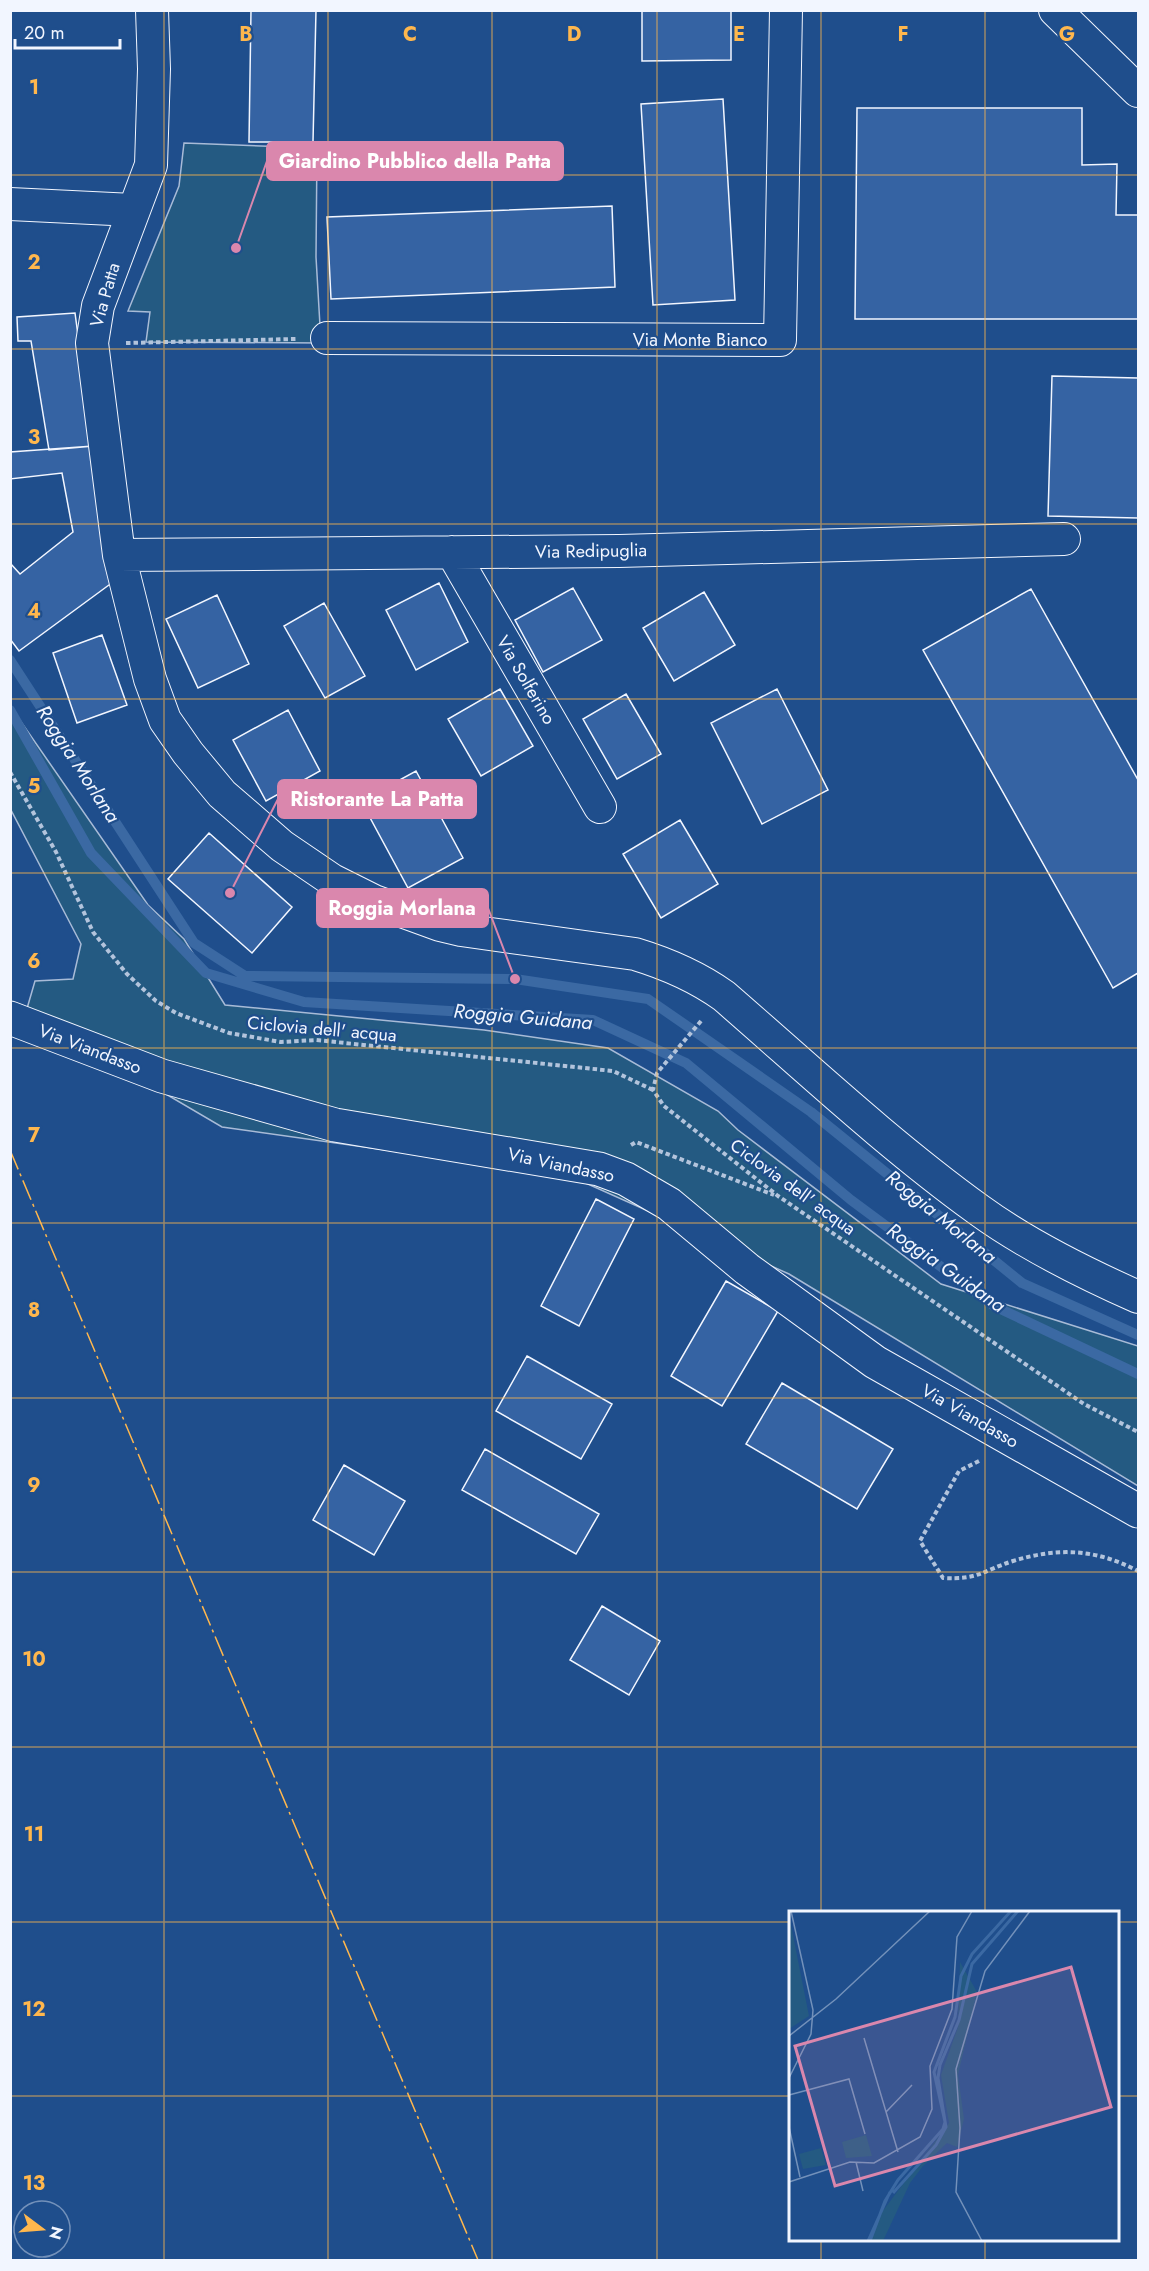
<svg xmlns="http://www.w3.org/2000/svg" width="1149" height="2271" font-family="Jost,sans-serif">
	<rect width="100%" height="100%" fill="#1f4e8c"/>
	<path fill="#245a82" stroke="#a8bbd7" stroke-width="1.5" d="M184,143L317,148L316,257L321,343L146,342L150,312L128,311L179,186Z
		M10,706L148,905L184,939L225,1005L484,1030L608,1048L718,1111L738,1130L941,1284L1138,1346V1486L789,1274L570,1176L222,1127L26,1012L35,981L73,979L81,944L11,810Z"/>
	<g fill="none" stroke-linecap="round" stroke-linejoin="round">
		<path stroke="#3b69a3" stroke-width="10" d="M10,660L194,943L245,976L515,979L648,999L811,1112L1022,1283L1138,1335
			M10,710L91,853L206,973L304,1002L593,1020L686,1063L851,1200L994,1306L1138,1374"/>
	</g>
	<path fill="#3563a3" stroke="#f2f6ff" stroke-width="1.5" d="M251,10H316L313,142H249Z
		M642,10H731V60L642,61Z
		M723,99L735,300L653,305L641,104Z
		M857,108H1082V165L1117,164L1116,215H1138V319H855Z
		M612,206L615,287L331,299L327,217Z
		M75,313L93,446L49,450L31,341H18L17,317Z
		M1052,376L1138,378V518L1048,516Z
		M93,446L113,582L19,651L10,639V563L20,574L73,532L62,473L10,479V452Z
		M439,583L468,642L416,670L386,610Z
		M573,588L602,640L543,672L515,620Z
		M1031,589L1138,780V973L1113,988L923,650Z
		M704,592L735,645L674,681L643,628Z
		M217,595L249,664L198,688L166,619Z
		M324,603L365,676L325,698L284,626Z
		M102,635L127,705L77,723L53,653Z
		M500,689L533,746L481,776L448,719Z
		M777,689L828,790L762,824L711,723Z
		M626,694L661,754L617,779L583,719Z
		M288,710L320,771L266,801L233,740Z
		M416,771L463,858L408,888L361,801Z
		M680,820L718,884L661,918L623,854Z
		M209,833L292,907L252,953L168,879Z
		M596,1199L634,1219L579,1326L541,1306Z
		M726,1281L778,1311L722,1406L671,1376Z
		M527,1356L612,1404L581,1459L496,1411Z
		M782,1383L893,1449L857,1509L746,1444Z
		M485,1449L599,1514L576,1554L462,1490Z
		M344,1465L405,1501L374,1555L313,1520Z
		M602,1606L660,1641L629,1695L570,1660Z"/>
	<g fill="none" stroke-linecap="round" stroke-linejoin="round">
		<defs>
			<path id="minor" d="M152,10L154,69L151,165L98,306L92,343L119,555L150,679L165,720L188,753L222,794L282,846L332,880L374,901L440,925L461,930L635,954C668,964 696,976 724,996C807,1068 889,1145 979,1210C1027,1245 1084,1273 1138,1297
				M1055,10L1138,91
				M10,204L133,210
				M327,338L780,340L786,10
				M452,552L600,807
				M119,555L619,551L1064,539"/>
			<path id="tertiary" d="M10,1018L162,1076L335,1125L599,1169L626,1179L669,1204L747,1269L875,1362L1138,1511"/>
		</defs>
		<use href="#minor" stroke="#f2f6ff" stroke-width="34"/>
		<use href="#tertiary" stroke="#f2f6ff" stroke-width="35"/>
		<path stroke="#b3c4dc" stroke-width="4" stroke-dasharray="4.5 3" stroke-linecap="butt" d="M126,343L296,339
			M10,772L56,852L93,932L127,974L156,1001L176,1013L229,1033L281,1042L316,1040L345,1043L613,1071L653,1090
			M701,1021L657,1073L653,1090L664,1106L778,1196L1084,1404L1138,1432
			M631,1145L636,1142L774,1195
			M979,1461L959,1471L920,1541L943,1578C978,1580 982,1571 1013,1561C1059,1547 1096,1549 1138,1571"/>
		<use href="#minor" stroke="#1f4e8c" stroke-width="32"/>
		<use href="#tertiary" stroke="#1f4e8c" stroke-width="33"/>
		<path stroke="#ffb74d" stroke-width="1.5" stroke-dasharray="21 4.5 3 4.5" stroke-linecap="butt" d="M10,1150L478,2260"/>
	</g>
	<path fill="none" stroke="#ffb74d" stroke-width="1.5" stroke-opacity="0.55" d="M164,10V2260M328,10V2260M492,10V2260M657,10V2260M821,10V1912M985,10V1912M10,175H1138M10,349H1138M10,524H1138M10,699H1138M10,873H1138M10,1048H1138M10,1223H1138M10,1398H1138M10,1572H1138M10,1747H1138M10,1922H790M1118,1922H1138M10,2096H790M1118,2096H1138M821,2240V2260M985,2240V2260"/>
	<g text-anchor="middle" dominant-baseline="central" stroke-width="4.5" stroke-linejoin="round" paint-order="stroke">
		<g font-size="18" fill="#f2f6ff" stroke="#1f4e8c">
			<text transform="translate(105 295) rotate(-74)">Via Patta</text>
			<text x="700" y="340">Via Monte Bianco</text>
			<text transform="translate(591 551) rotate(-1)">Via Redipuglia</text>
			<text transform="translate(526 680) rotate(60)">Via Solferino</text>
			<text transform="translate(322 1029) rotate(5)">Ciclovia dell' acqua</text>
			<text transform="translate(90 1049) rotate(21)">Via Viandasso</text>
			<text transform="translate(561 1165) rotate(12)">Via Viandasso</text>
			<text transform="translate(793 1187) rotate(36)">Ciclovia dell' acqua</text>
			<text transform="translate(970 1416) rotate(30)">Via Viandasso</text>
		</g>
		<g font-size="20" font-style="italic" fill="#f2f6ff" stroke="#1f4e8c">
			<text transform="translate(78 764) rotate(57)">Roggia Morlana</text>
			<text transform="translate(523 1017) rotate(5)">Roggia Guidana</text>
			<text transform="translate(941 1217) rotate(39)">Roggia Morlana</text>
			<text transform="translate(946 1268) rotate(35)">Roggia Guidana</text>
		</g>
	</g>
	<g transform="translate(789 1911)">
		<rect width="330" height="330" fill="#1f4e8c"/>
		<path d="M0,4L20,105L0,118ZM171,51L188,81L169,164L175,208L168,236L158,232L134,255L121,272L94,330H80L87,309L160,212L152,164L169,116ZM77,224L83,245L57,247L53,231ZM32,237L37,254L14,258L10,243Z" fill="#245a82"/>
		<path fill="none" stroke="#3b69a3" stroke-width="3" d="M104,282L147,234L157,216L149,167L151,154L170,109L183,53L229,0M79,330L101,281M81,330L96,290L109,269L154,218L156,211L145,161L166,106L172,65L183,43L222,0"/>
		<path fill="none" stroke="#7391ba" stroke-width="1.5" d="M0,125L47,88L141,0M75,127L109,241M0,167L22,123L24,99L2,0M0,184L60,168L76,223M97,201L123,174M0,216L11,266M67,251L74,280M0,271L61,251L85,252L131,226L143,198L141,155L163,98L168,26L183,0M193,330L167,281L171,217L167,158L196,60L241,0"/>
		<path fill="#da87ad" fill-opacity="0.15" stroke="#da87ad" stroke-width="3" d="M282,56L322,196L46,275L6,135Z"/>
		<rect width="330" height="330" fill="none" stroke="#f2f6ff" stroke-width="3"/>
	</g>
	<g font-size="20" text-anchor="middle" font-weight="bold" fill="#ffb74d" stroke="#1f4e8c" stroke-width="4.5" stroke-linejoin="round" paint-order="stroke">
		<text x="246" y="41">B</text>
		<text x="410" y="41">C</text>
		<text x="574" y="41">D</text>
		<text x="739" y="41">E</text>
		<text x="903" y="41">F</text>
		<text x="1067" y="41">G</text>
		<text x="34" y="94">1</text>
		<text x="34" y="269">2</text>
		<text x="34" y="444">3</text>
		<text x="34" y="618">4</text>
		<text x="34" y="793">5</text>
		<text x="34" y="968">6</text>
		<text x="34" y="1142">7</text>
		<text x="34" y="1317">8</text>
		<text x="34" y="1492">9</text>
		<text x="34" y="1666">10</text>
		<text x="34" y="1841">11</text>
		<text x="34" y="2016">12</text>
		<text x="34" y="2190">13</text>
	</g>
	<path fill="none" stroke="#da87ad" stroke-width="2" d="M236 248L267 161M230 893L278 799M515 979L488 908"/>
	<g fill="#da87ad" stroke="#1f4e8c" stroke-width="2">
		<circle cx="236" cy="248" r="6"/>
		<circle cx="230" cy="893" r="6"/>
		<circle cx="515" cy="979" r="6"/>
	</g>
	<g fill="#da87ad" stroke="#da87ad" stroke-width="2">
		<rect x="267" y="142" width="296" height="38" rx="6"/>
		<rect x="278" y="780" width="198" height="38" rx="6"/>
		<rect x="317" y="889" width="171" height="38" rx="6"/>
	</g>
	<g font-size="20" text-anchor="middle" font-weight="bold" fill="#fff">
		<text x="415" y="168">Giardino Pubblico della Patta</text>
		<text x="377" y="806">Ristorante La Patta</text>
		<text x="402" y="915">Roggia Morlana</text>
	</g>
	<rect width="1149" height="2271" fill="none" stroke="#f2f6ff" stroke-width="24"/>
	<g transform="translate(42 2229) rotate(106)"><circle r="28" fill="#1f4e8c" stroke="#7391ba" stroke-width="1.5"/>
	<path d="M0-4.5L10 22L0 15L-10 22Z" fill="#ffb74d"/>
	<text y="-9" font-size="16" font-weight="bold" text-anchor="middle" fill="#f2f6ff">N</text>
	</g>
	<path d="M15 39v9h105v-9" fill="none" stroke="#f2f6ff" stroke-width="3"/>
	<text x="24" y="39" font-size="18" fill="#f2f6ff" stroke="#1f4e8c" stroke-width="4.5" paint-order="stroke">20 m</text>
</svg>
